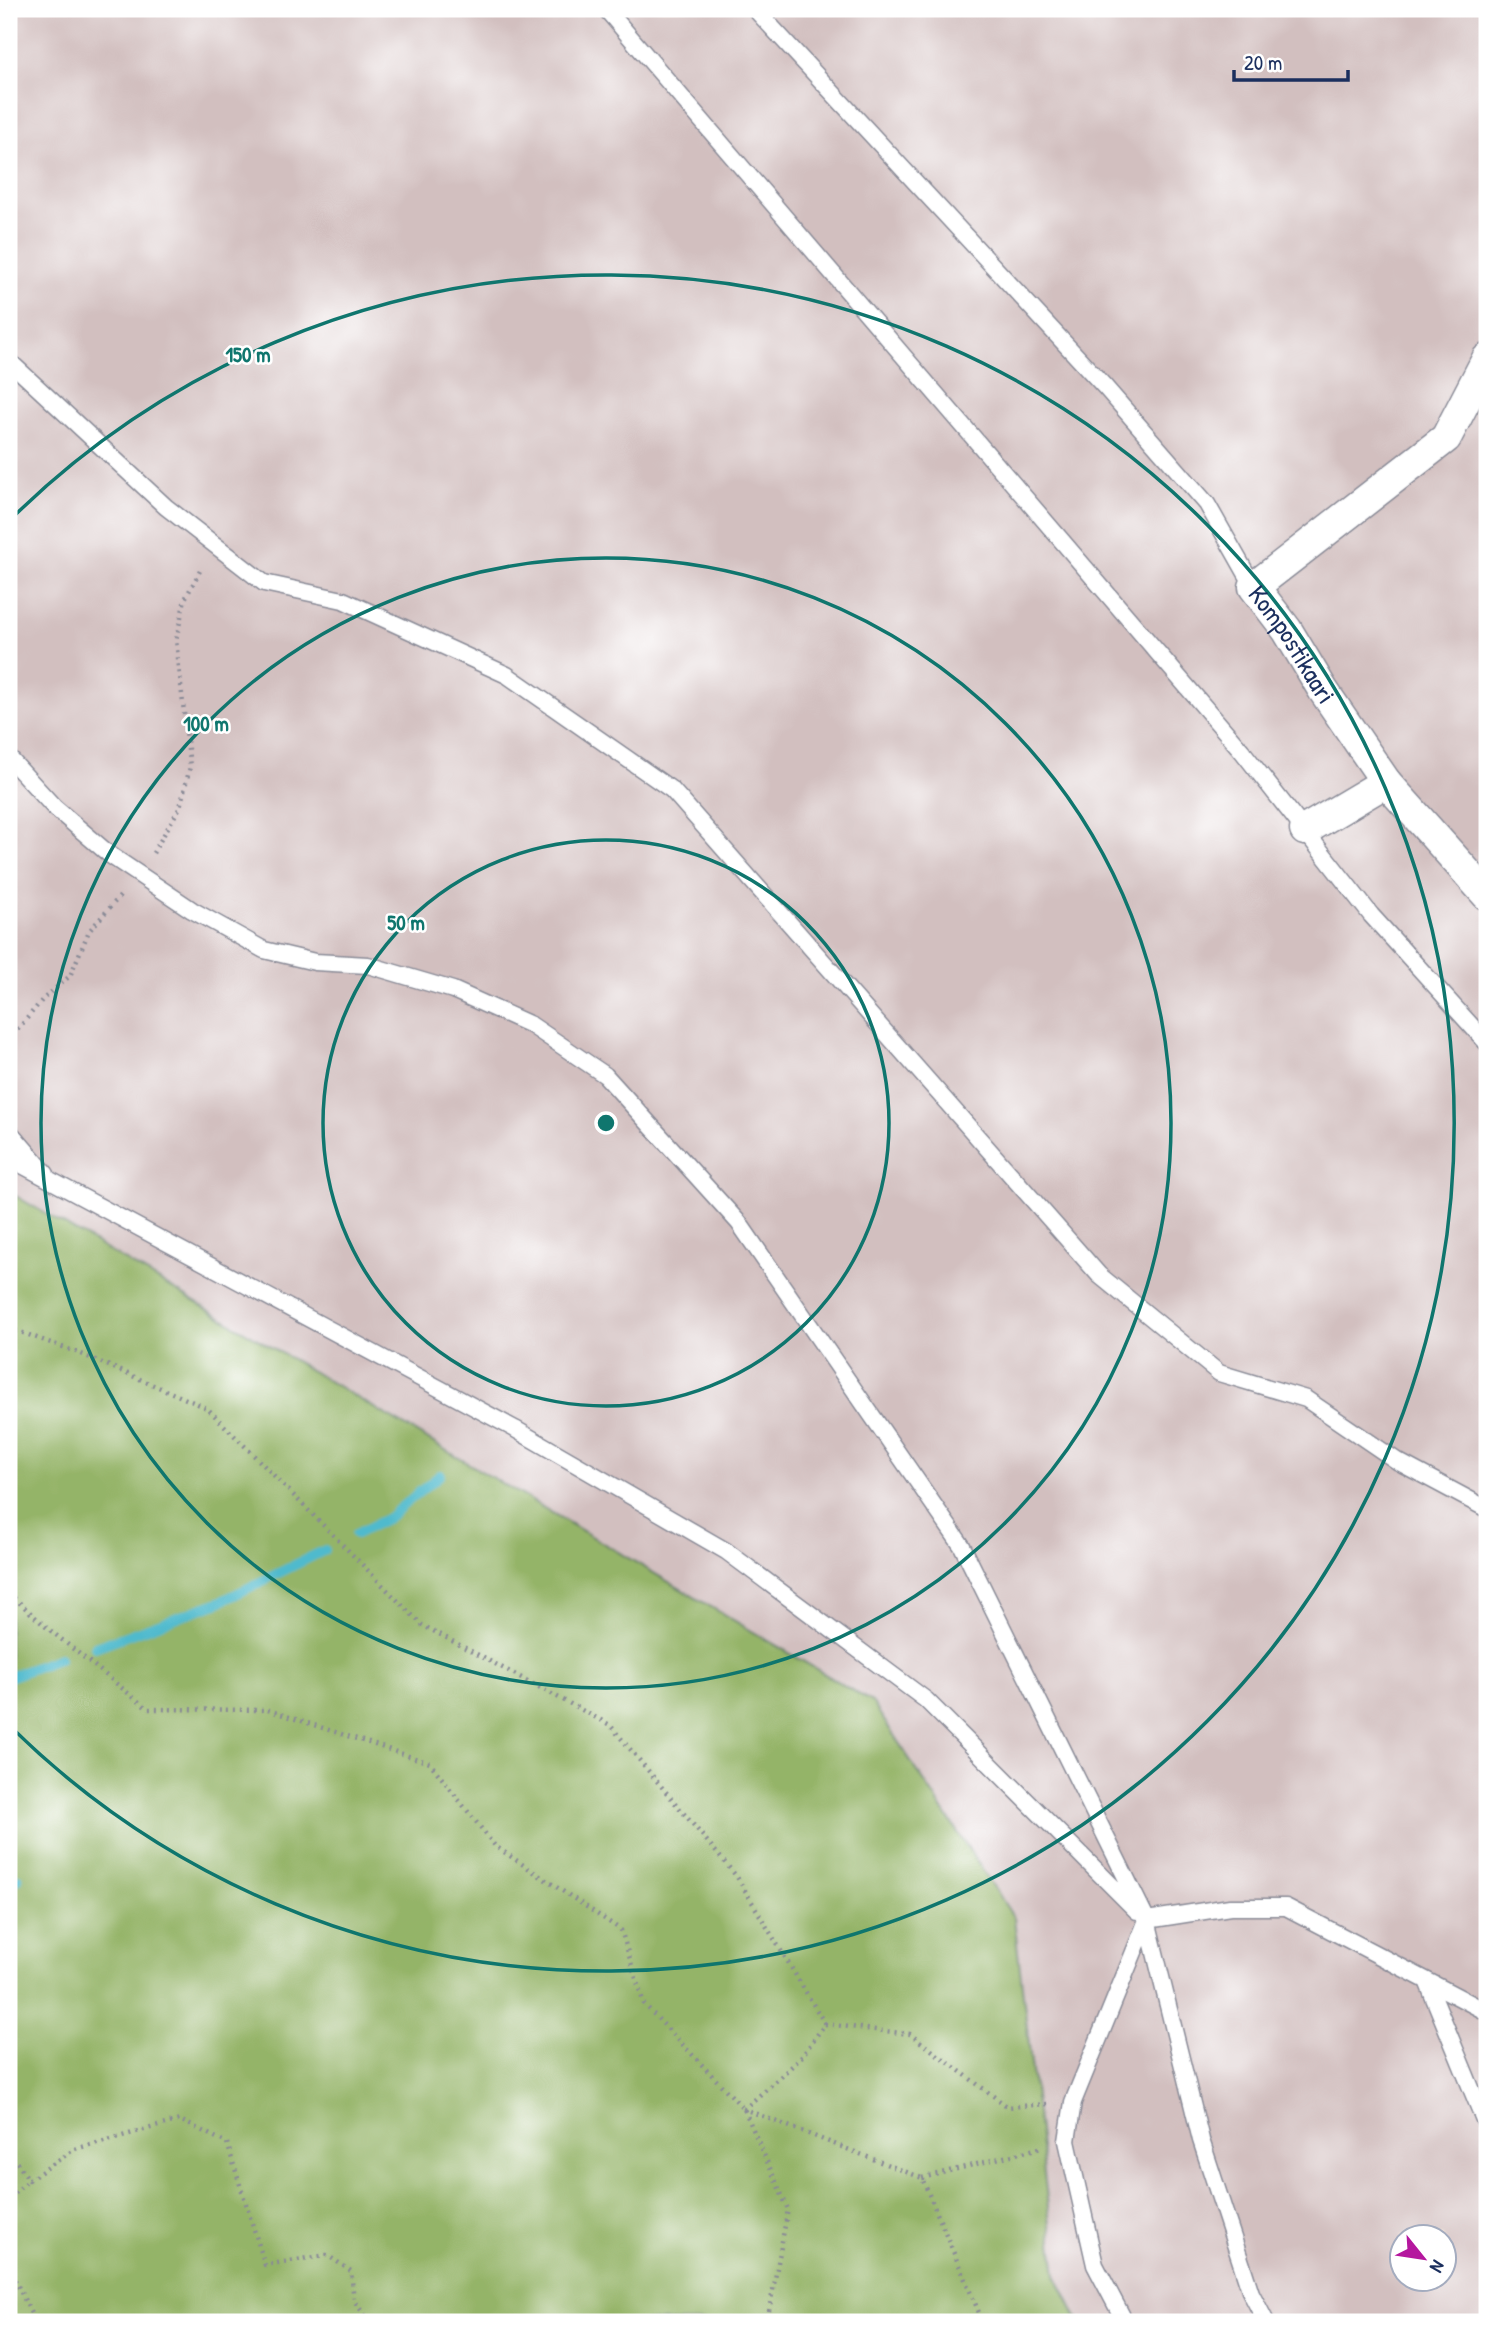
<svg xmlns="http://www.w3.org/2000/svg" width="1496" height="2331" font-family="'Patrick Hand',sans-serif">
	<rect width="100%" height="100%" fill="#fff"/>
	<filter id="ink" filterUnits="userSpaceOnUse"><feTurbulence type="fractalNoise" baseFrequency=".0143" numOctaves="2"/><feDisplacementMap in="SourceGraphic" scale="14" xChannelSelector="R" yChannelSelector="G"/><feConvolveMatrix kernelMatrix="1 2 1 2 8 2 1 2 1" color-interpolation-filters="sRGB"/></filter>
	<filter id="wash" filterUnits="userSpaceOnUse"><feTurbulence type="fractalNoise" baseFrequency=".00686" numOctaves="4" result="noise"/><feDisplacementMap in="SourceGraphic" scale="28" xChannelSelector="R" yChannelSelector="G"/><feGaussianBlur stdDeviation="1.57" result="paint"/><feColorMatrix in="noise" values="0 0 0 0 0 0 0 0 0 0 0 0 0 0 0 0 0 1.4 0 .05"/><feComposite in="paint" operator="in"/></filter>
	<g filter="url(#wash)">
		<rect width="100%" height="100%" fill="#f7e5ce"/>
		<path fill="#d2bfbf" fill-rule="evenodd" d="M9,9H1487V2322H1079L1056,2275L1014,1918L872,1702L9,1192ZM1402,2236H1444V2278H1402Z"/>
		<path fill="#94b467" stroke="#587262" stroke-width="2" d="M9,1192L872,1702L1014,1918L1056,2275L1079,2322H9Z"/>
		<g fill="none" stroke-linecap="round" stroke-linejoin="round">
			<path stroke="#50bacd" stroke-width="10" d="M356,1534L388,1518L440,1475
				M95,1647L222,1601L325,1550
				M9,1677L60,1658
				M9,1882L18,1879"/>
		</g>
	</g>
	<g filter="url(#ink)">
		<g fill="none" stroke-linecap="round" stroke-linejoin="round">
			<defs>
				<path id="lane" d="M606,9L1242,751L1371,915L1487,1043
					M755,9L1105,387L1207,504L1254,587
					M9,361L166,507L264,583L343,600L507,675L672,790L1099,1275L1219,1373L1306,1399L1397,1461L1487,1509
					M9,758L54,807L110,855L192,910L264,950L315,962L368,965L453,990L531,1025L605,1075L739,1223L962,1546L1147,1920L1201,2140L1251,2293L1266,2322
					M9,1131L46,1174
					M9,1158L515,1429L726,1551L926,1700L1137,1911
					M1427,1981L1487,2127
					M1125,2322L1095,2265L1067,2141L1073,2102L1147,1920L1230,1907H1286L1487,2012"/>
				<g id="street">
					<path id="s1" d="M1487,359L1446,438L1254,587L1287,630L1323,690L1386,782L1487,895"/>
					<path d="M1305,830L1386,782"/>
				</g>
			</defs>
			<use href="#lane" stroke="#898a96" stroke-width="19"/>
			<use href="#street" stroke="#898a96" stroke-width="33"/>
			<path stroke="#898a96" stroke-width="4.5" stroke-dasharray="2 5" stroke-linecap="butt" d="M153,853L180,807L190,767L176,640L185,599L201,569
				M9,1040L43,999L70,976L89,931L122,894
				M9,1328L79,1353L207,1408L422,1625L610,1725L737,1877L825,2024L800,2059L744,2109L922,2178L983,2322
				M9,1593L46,1627L148,1709L268,1710L430,1763L495,1846L621,1930L644,2004L744,2109L788,2209L767,2322
				M825,2024L910,2034L1008,2107L1048,2104
				M9,2151L29,2180L75,2149L180,2120L227,2143L265,2265L327,2255L351,2271L354,2301L370,2322
				M922,2178L1043,2147
				M9,2198L29,2180
				M9,2267L35,2322"/>
			<use href="#lane" stroke="#fff" stroke-width="16"/>
			<use href="#street" stroke="#fff" stroke-width="30"/>
		</g>
	</g>
	<g fill="none" stroke="#0f766e" stroke-width="3.5">
		<circle cx="606" cy="1123" r="283"/>
		<circle cx="606" cy="1123" r="565"/>
		<path d="M12 518A848 848 0 1 1 12 1728"/>
	</g>
	<g text-anchor="middle" dominant-baseline="central" stroke-width="5" stroke-linejoin="round" paint-order="stroke">
		<g font-size="26" fill="#1b2f5e" stroke="#fff">
			<text stroke="none"><textPath href="#s1" startOffset="401">Kompostikaari</textPath></text>
		</g>
	</g>
	<circle cx="606" cy="1123" r="10" fill="#0f766e" stroke="#fff" stroke-width="3.5"/>
	<g font-size="21" text-anchor="middle" font-weight="bold" fill="#0f766e" stroke="#fff" stroke-width="5" stroke-linejoin="round" paint-order="stroke">
		<text x="248" y="362">150 m</text>
		<text x="206" y="731">100 m</text>
		<text x="406" y="930">50 m</text>
	</g>
	<rect width="1496" height="2331" fill="none" stroke="#fff" stroke-width="35"/>
	<g transform="translate(1423 2258) rotate(120)"><circle r="33" fill="#ffffff" stroke="#a4acbf" stroke-width="2"/>
	<path d="M0-5L12 26L0 18L-12 26Z" fill="#b5179e"/>
	<text y="-10" font-size="19" font-weight="bold" text-anchor="middle" fill="#1b2f5e">N</text>
	</g>
	<path d="M1234 70v10h114v-10" fill="none" stroke="#1b2f5e" stroke-width="3.5"/>
	<text x="1244" y="70" font-size="21" fill="#1b2f5e" stroke="#ffffff" stroke-width="5" paint-order="stroke">20 m</text>
</svg>
